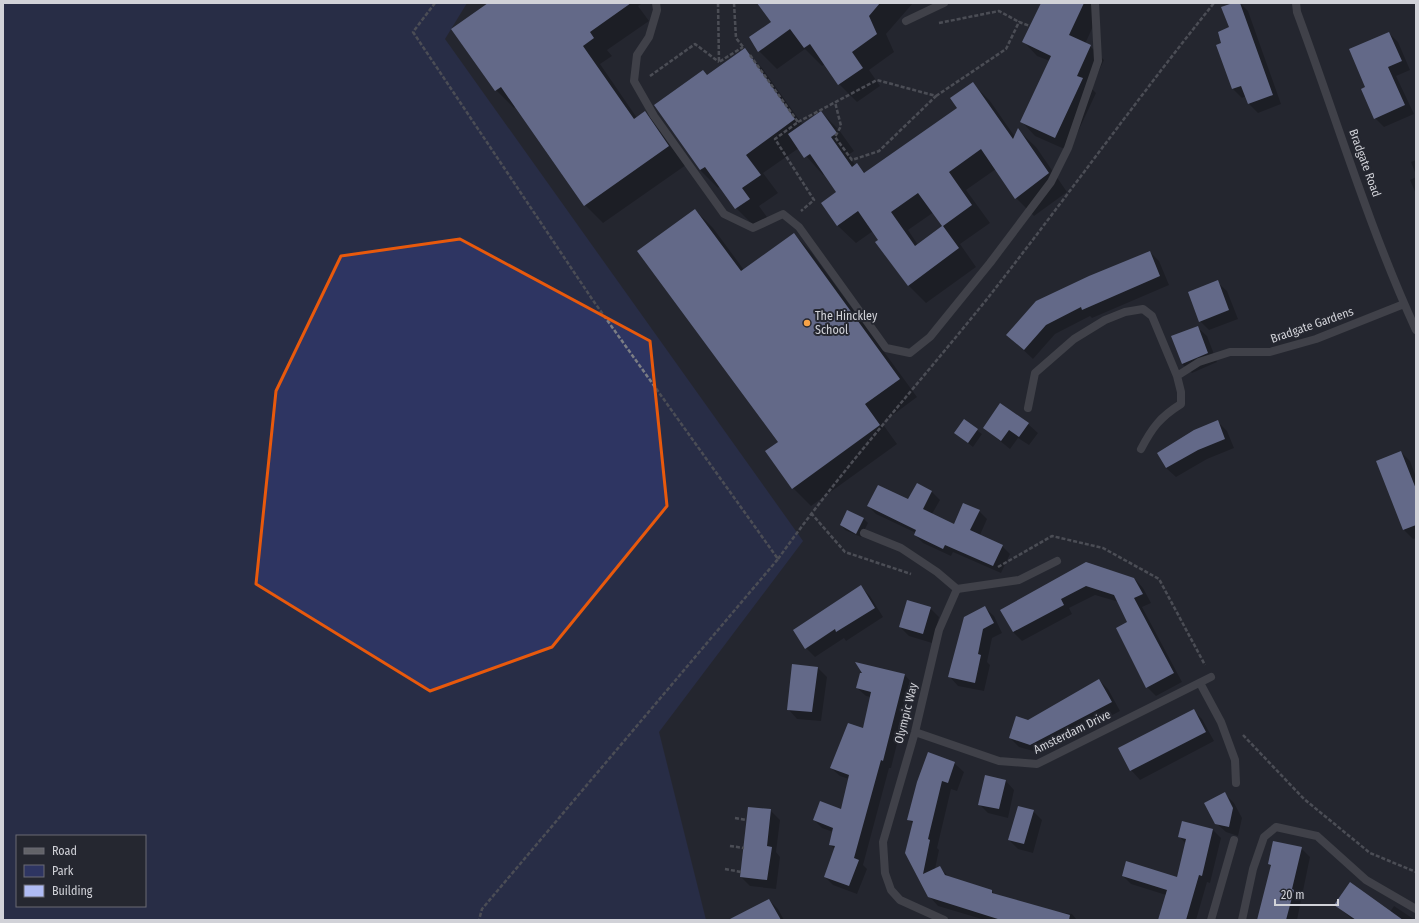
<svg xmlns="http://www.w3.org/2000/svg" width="1419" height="923" font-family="'Fira Sans Condensed',sans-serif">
	<rect width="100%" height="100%" fill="#252730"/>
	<path fill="#2e3562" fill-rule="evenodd" d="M3,3H467L445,39L803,541L659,732L706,920H3ZM17,836H145V906H17Z"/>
	<path fill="#0007" fill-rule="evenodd" d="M490,3H643L638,6L649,21L607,50L612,56L600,64L637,118L645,112L663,130L686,165L603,223L585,205L516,106L514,108L496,90Z
		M759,3H913L886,34L894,52L869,70L880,86L857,102L839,84L825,64L822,66L805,49L777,69L759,51L772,22Z
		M1042,3H1090L1099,13L1085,44L1090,46L1104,60L1091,88L1096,93L1069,151L1035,136L1022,122L1050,61L1037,56L1024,42Z
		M1236,3H1240L1248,11L1281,104L1258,113L1249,104L1246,96L1242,98L1233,89L1223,43L1230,28Z
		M1389,33L1398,42L1410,70L1396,76L1414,114L1384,127L1375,118L1367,88Z
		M744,50L762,68L803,125L821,112L839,130L854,151L848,155L855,165L857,164L865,173L959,108L972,83L990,101L1015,137L1018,130L1036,147L1067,192L1034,216L1016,198L996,169L966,190L990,223L960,244L976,267L926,303L908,285L873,231L856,243L838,226L822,203L837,192L825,174L823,175L799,148L763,173L778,193L759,206L767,217L754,226L736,208L720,186L718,188L700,170L655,105L707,76ZM934,212L943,226L918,245L908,230Z
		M1416,160V175L1411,162Z
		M1416,177V194L1410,180Z
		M695,210L713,228L744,270L794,234L811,252L917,397L882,423L897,444L811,506L793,488L779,442Z
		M1150,252L1159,261L1169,285L1092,318L1090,316L1055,334L1033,359L1007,335Z
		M1217,282L1227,291L1238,319L1209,330L1200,321Z
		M1197,327L1207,336L1217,362L1192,373L1182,364Z
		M964,421L982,434L973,447L955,433Z
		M1218,422L1227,431L1234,448L1207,459L1176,477L1166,468L1158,454Z
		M1028,424L1038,433L1029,445L1018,438L1010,449L984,428Z
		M1401,452L1410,461L1416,477V538L1413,539L1404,530Z
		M917,484L932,492L940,500L932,514L954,525L979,511L987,519L980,535L1002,546L1010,554L1001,573L953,552L951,556L923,543L915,535L916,533L876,514L868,506L909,501Z
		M848,511L864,519L868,523L861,537L845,530L841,525Z
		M1086,563L1134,578L1143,588L1151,603L1142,607L1182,682L1156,696L1147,687L1129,622L1119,602L1095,595L1069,608L1072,614L1022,641L1013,632Z
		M861,587L870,596L883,617L846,641L844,638L815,657L806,648Z
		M984,607L994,616L1002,633L992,638L987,662L990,665L984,691L958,686L949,676Z
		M930,608L939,617L932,643L909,636L900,627Z
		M818,668L827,677L821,721L797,719L788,709Z
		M904,674L912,683L891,768H889L863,865L867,869L857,894L833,885L825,877L835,849L830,845L833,832L822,828L814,820L842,810L849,779L840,776L831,768L863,729L871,697L866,696L857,688Z
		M1099,680L1108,689L1120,711L1040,753L1019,747L1010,738L1028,721Z
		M1193,710L1202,719L1214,741L1140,780L1131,770Z
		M954,763L964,772L957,791L951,789L937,848L939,850L935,869L939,867L950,878L992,891L996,896L1047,910L1072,914L1077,920H985L938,906L929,896L906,853L913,824L909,820Z
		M1005,780L1014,790L1008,818L988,813L979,804Z
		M1225,794L1234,803L1242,818L1238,836L1226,832L1216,823Z
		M770,810L780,820L776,852L780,857L776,889L750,886L741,877Z
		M1033,811L1042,820L1033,853L1018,849L1009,840Z
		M1213,830L1221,838L1210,883L1207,882L1196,920H1159L1166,895L1131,884L1123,876L1177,878L1186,844L1179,836Z
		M1301,848L1310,857L1297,920H1258L1272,867L1269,864Z
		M769,900L778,909L784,920H749Z
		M1336,905L1390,912L1394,906L1415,920H1353Z"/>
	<path fill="#afbbf4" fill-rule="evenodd" d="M488,3H631L590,32L594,38L583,46L634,119L645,111L669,146L584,206L501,87L495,91L451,29Z
		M757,3H880L869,16L877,34L852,52L863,68L838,85L810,44L804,48L790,29L758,52L749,37L771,22Z
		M1041,3H1084L1069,35L1091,45L1077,76L1083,78L1055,138L1020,122L1051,56L1022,42Z
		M1233,3H1240L1273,95L1248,104L1241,86L1232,89L1216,45L1221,43L1218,32L1229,27L1221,7Z
		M1389,32L1402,61L1388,67L1405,105L1374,119L1361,89L1365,87L1349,49Z
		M745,48L795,119L746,155L761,175L742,188L750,199L735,209L705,167L700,170L654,105L703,70L707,75Z
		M973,82L1013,139L1018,128L1049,173L1015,199L981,149L949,172L972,205L943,226L959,248L908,286L875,242L878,240L858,211L837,226L821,203L836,192L810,154L804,158L788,134L821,111L837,133L831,137L852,167L857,163L864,173L957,108L950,98ZM918,193L942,226L915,246L891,212Z
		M695,209L741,271L794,233L900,379L865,404L880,425L792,489L765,451L778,442L637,251Z
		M1150,251L1160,276L1082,310L1081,307L1046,325L1024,350L1006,335L1036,301L1089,276Z
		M1218,280L1229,310L1199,322L1188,292Z
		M1198,326L1208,353L1182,364L1171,336Z
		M1000,403L1029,423L1019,437L1009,430L1001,441L983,428Z
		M964,419L978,429L968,443L954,433Z
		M1218,420L1225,439L1198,450L1166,468L1157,453L1194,430Z
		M1401,451L1416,489V525L1403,530L1376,461Z
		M917,483L932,491L923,509L954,524L963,503L980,510L970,530L1003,545L993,566L945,545L943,549L914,535L916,530L867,506L878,485L908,499Z
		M847,510L864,518L856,534L840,525Z
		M1086,562L1134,578L1143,594L1134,598L1174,673L1146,688L1116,628L1127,622L1114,595L1086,586L1061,599L1064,605L1013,632L1000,610Z
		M861,585L875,608L836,632L835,629L805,649L793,630Z
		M907,600L931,607L923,634L899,627Z
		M985,606L994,623L983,629L978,654L981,655L975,683L948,677L964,617Z
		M855,662L905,674L883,761L881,760L854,858L859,860L849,886L824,877L835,846L829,845L833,828L813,820L820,801L841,809L849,775L830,768L848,723L863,728L871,692L856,688L860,673H862Z
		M792,664L818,667L812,712L787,710Z
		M1099,679L1112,702L1030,745L1009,738L1016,716L1028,720Z
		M1194,709L1206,732L1130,771L1118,748Z
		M928,752L955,762L948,783L942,781L928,839L930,840L923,874L940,866L945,875L992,890V893L1070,915L1069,920H1001L928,897L905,853L913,821L907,820L917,782Z
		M985,775L1006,780L999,809L978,805Z
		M1225,792L1233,808L1229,827L1215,824L1204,803Z
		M1018,806L1034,810L1024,844L1008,840Z
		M748,807L771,809L767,846L772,847L767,880L740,877Z
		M1182,821L1213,829L1202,876L1199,875L1186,920H1158L1167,890L1122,876L1126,861L1177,877L1186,839L1178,837Z
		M1273,841L1302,847L1292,889L1294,890L1286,920H1257L1271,865L1268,864Z
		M1350,882L1364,892L1403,920H1356L1334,905Z
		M769,899L781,920H728Z"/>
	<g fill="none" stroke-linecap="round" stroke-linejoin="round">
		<path stroke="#7b7d84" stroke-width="2.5" stroke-dasharray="4 2" stroke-linecap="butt" d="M435,3L413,32L592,299L778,559L482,909L479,920
			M718,3L719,62L743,47
			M734,3L736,38L744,48
			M939,23L999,11L1019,22
			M750,55L798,122L775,139L814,200L801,211
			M650,76L695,44L719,62
			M936,96L1006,49L1019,22L1030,26
			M798,122L877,80L936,96L879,151L852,160L835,137L841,126L835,102
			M811,513L845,552L911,574
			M778,559C842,469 917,386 987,299C1064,201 1136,100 1214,3
			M998,567L1052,536L1103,548L1159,579L1205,665
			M1243,735L1304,799L1370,853L1416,872
			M735,818L746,820
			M730,846L744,848
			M725,869L741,872"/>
		<path stroke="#626368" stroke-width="8" d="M656,3L657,10L649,37L637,55L634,81L654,116L724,214L753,228L783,214L799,227L886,348L910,353L930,337L990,263L1051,182L1068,148L1098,61L1095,3
			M906,21L944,3
			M957,589L1019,580L1057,561
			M1200,683L1221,722L1235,760L1236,783
			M1211,920L1234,840"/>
		<path stroke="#626368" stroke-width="8" d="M1296,3L1297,12C1336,117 1369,228 1416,330
			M1028,408L1035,373L1074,339L1105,320L1125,312L1143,309L1152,316L1177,376
			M1141,449C1152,428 1160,417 1181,404V392L1177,376L1199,362L1230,352H1270L1316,339L1404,304
			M864,533L901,548L937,572L957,589L939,630L915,732L883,842L885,873L891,890L900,900L944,920
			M915,732L999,761L1037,764L1211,677
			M1242,920L1253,869L1264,837L1276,827L1317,836L1366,880L1416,909"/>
	</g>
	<path d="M0 0H1419V923H0ZM460,239L650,341L667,506L552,647L430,691L256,584L276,391L341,256Z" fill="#252730" fill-opacity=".55" fill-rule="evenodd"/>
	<path fill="none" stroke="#e8590c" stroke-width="3" stroke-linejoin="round" d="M460,239L650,341L667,506L552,647L430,691L256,584L276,391L341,256Z"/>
	<circle fill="#f6a247" stroke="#252730" stroke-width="1.5" cx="807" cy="323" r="4"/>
	<g text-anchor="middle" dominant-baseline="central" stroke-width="4" stroke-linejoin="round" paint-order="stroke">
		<g font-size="12" fill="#d1d2d8" stroke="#252730">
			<text transform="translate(1365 163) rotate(70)">Bradgate Road</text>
			<text transform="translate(1312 325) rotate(-19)">Bradgate Gardens</text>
			<text transform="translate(906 713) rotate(-76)">Olympic Way</text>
			<text transform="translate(1072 732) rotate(-26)">Amsterdam Drive</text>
		</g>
		<g font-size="12" fill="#d1d2d8" stroke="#252730" text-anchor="start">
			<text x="815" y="316">The Hinckley<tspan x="815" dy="14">School</tspan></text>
		</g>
	</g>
	<rect width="1419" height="923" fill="none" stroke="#d1d2d8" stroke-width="8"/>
	<rect x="16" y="835" width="130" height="72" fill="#252730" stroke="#6a6b73"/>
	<rect x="24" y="848" width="20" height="6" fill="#626368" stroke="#6a6b73"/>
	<text x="52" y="855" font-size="12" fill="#d1d2d8">Road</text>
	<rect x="24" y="865" width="20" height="12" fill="#2e3562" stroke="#6a6b73"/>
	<text x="52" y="875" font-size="12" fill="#d1d2d8">Park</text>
	<rect x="24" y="885" width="20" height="12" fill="#afbbf4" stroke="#6a6b73"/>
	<text x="52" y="895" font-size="12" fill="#d1d2d8">Building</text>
	<path d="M1275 899v6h63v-6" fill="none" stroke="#d1d2d8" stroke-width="2"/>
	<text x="1281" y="899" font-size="12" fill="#d1d2d8" stroke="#252730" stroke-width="3" paint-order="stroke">20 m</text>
</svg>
